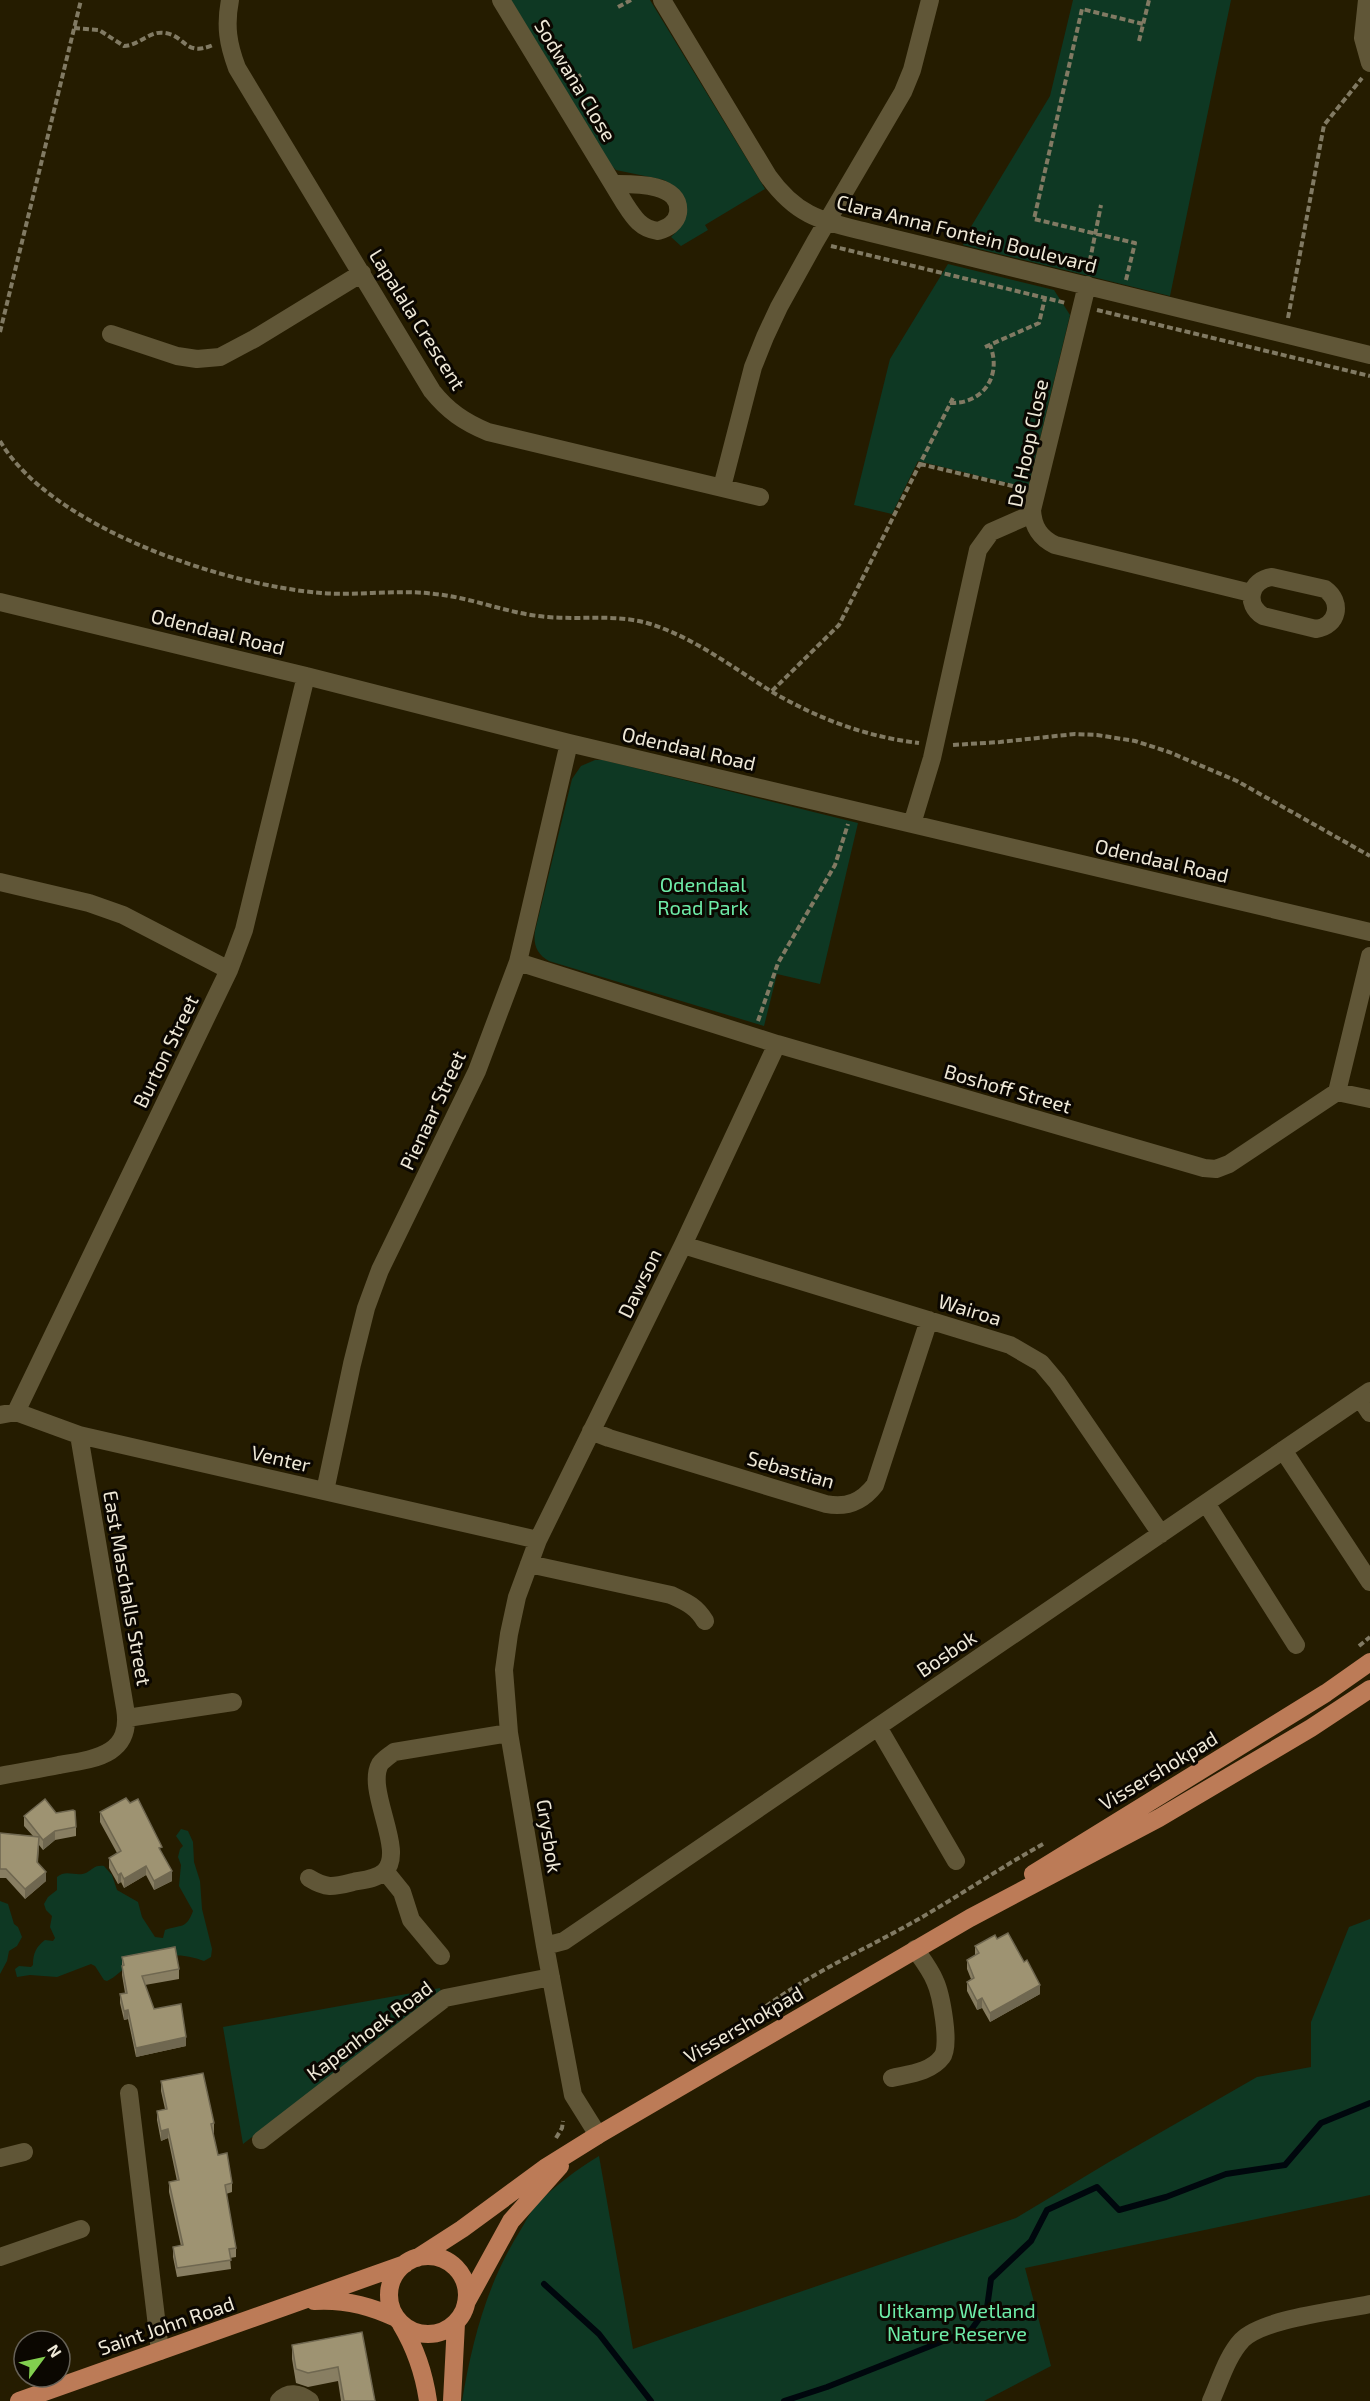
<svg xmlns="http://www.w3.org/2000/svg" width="1370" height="2401" font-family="'Exo 2',sans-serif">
	<rect width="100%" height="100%" fill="#251c00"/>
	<path fill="#0e3823" d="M511,0H650L765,189L705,225L708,230L681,246L671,237L677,231L672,185L664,180L616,170L611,165Z
		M1073,0H1231L1170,296L963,245L969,230L1050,96Z
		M948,264L1054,290L1070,315L1028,488L918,461L892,514L854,505L890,359Z
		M595,760H603L858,823L820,984L777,974L764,1026L549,961C537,954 533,945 535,931L572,779L581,766Z
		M181,1829L188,1831L193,1842L194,1862L200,1881L202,1909L212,1949L211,1957L204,1961C182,1952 152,1954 130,1965C122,1969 116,1977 107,1981L104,1980L95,1966L91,1964L57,1977L30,1975L17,1977L15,1969L19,1966L31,1967L33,1965C33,1953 36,1947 45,1940L53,1941L55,1938L50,1927L52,1916L46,1910L44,1904L48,1897L57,1890V1877C66,1869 76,1877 86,1873C94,1869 94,1865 104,1866L112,1875L117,1890L138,1902L142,1917L155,1937L163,1938L165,1930C181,1924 186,1930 193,1911L179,1886L181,1865L178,1857L180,1849L183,1846L176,1836Z
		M0,1901L8,1904L14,1924L18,1927L22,1937L17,1946L9,1951L7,1961L0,1974Z
		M1370,1919V2195L1025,2268L1051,2366L984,2401H462C472,2342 487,2283 520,2231C525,2223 530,2212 537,2204C556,2185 576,2170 599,2156L633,2349L1016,2218L1109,2162L1257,2077L1311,2067V2022L1349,1927Z
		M440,1988L441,1993L243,2144L223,2027Z"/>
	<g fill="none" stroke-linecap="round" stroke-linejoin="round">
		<path stroke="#00070d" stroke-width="6" d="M544,2284L599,2334L651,2401
			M784,2401L827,2387L971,2330L987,2308L991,2279L1031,2241L1047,2210L1097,2187L1119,2210L1166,2197L1226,2174L1285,2165L1321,2123L1370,2103"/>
		<path stroke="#817a63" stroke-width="4" stroke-dasharray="6 3" stroke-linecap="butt" d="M618,7L631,0
			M74,28L99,30L124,46C138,46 150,30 165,33C186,36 185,57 213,45
			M1139,41L1149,0
			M571,81L581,75
			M831,246L1066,303
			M1088,270L1101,205
			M1126,280L1135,243L1034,219L1082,9L1143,24
			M1097,310L1370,376
			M1288,318L1324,125L1362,78
			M0,332L81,0
			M985,347L1039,323L1045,298
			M950,403C984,404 1002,375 990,345
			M0,441C51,528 224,585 321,593C359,596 397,589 435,594C474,598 508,614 548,617C582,620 614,614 647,623C694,637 733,668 774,693C819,719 867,737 919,743
			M920,464L1021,488
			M772,691L839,625L953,398
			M953,745L1000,742L1075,734L1097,735L1135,741L1169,752L1237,781L1370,856
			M758,1021L778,963L835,865L848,824
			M1359,1646L1370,1637
			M745,2023C794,1981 852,1956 908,1925C955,1899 999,1868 1045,1843
			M556,2138L562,2128L563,2121"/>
		<path stroke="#605637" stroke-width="18" d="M230,0C225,26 228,44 237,68L432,391C448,411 464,422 488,432L760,497
			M501,0L625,204C634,218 641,229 658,231C667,228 676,224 678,213C682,182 632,184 613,184
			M662,0L768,176C798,218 823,221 871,233L1370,355
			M1367,0L1363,38L1370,63
			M1087,285L1032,510C1033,527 1040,538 1055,545L1251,593
			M111,334L177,356L197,359L220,357L254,339L362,273
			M722,487L753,367L765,337L779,307L815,242L903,92L912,70L930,0
			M1272,577L1325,589C1343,602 1338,626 1316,629L1263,616C1244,604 1250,580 1272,577Z
			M0,602L306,676L569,743L1370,932
			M912,824L932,758L978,550L991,532L1032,514
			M0,882L89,903L123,915L229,970
			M518,962L777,1044L1204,1168L1216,1169L1229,1164L1337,1092L1370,956
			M1337,1092L1370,1099
			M683,1245L1010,1345L1041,1363L1057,1382L1161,1534
			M1360,1398L1370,1413
			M16,1412L79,1435L538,1540
			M0,1415L16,1412L229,970L244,930L306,676
			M591,1431L609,1438L826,1504C847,1508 862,1502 875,1485L929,1320
			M1283,1450L1370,1582
			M325,1491L352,1364L366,1308L380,1270L477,1071L518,962L569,743
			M1206,1503L1296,1645
			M529,1564L671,1595C686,1602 696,1606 705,1621
			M127,1718L233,1702
			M878,1727L956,1861
			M0,1776C20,1772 40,1769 59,1765C95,1759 133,1755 125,1708L79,1435
			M385,1871L402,1892L411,1920L441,1956
			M309,1878C327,1889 333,1887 353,1882C363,1880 376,1879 384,1872C407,1852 365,1791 380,1764C384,1759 389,1756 394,1752L509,1733
			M545,1946L564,1941L1370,1391
			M892,2078C909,2074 931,2072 942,2057C951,2046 941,1994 935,1981C930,1969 922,1959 915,1949
			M129,2093L160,2351
			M598,2135L573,2095L545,1946L509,1733L504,1670L509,1634L517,1597L538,1540L683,1245L777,1044
			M261,2140L445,1998L551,1977
			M0,2158L24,2152
			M0,2257L81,2229
			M279,2401C288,2391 299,2393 310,2401
			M1211,2401C1220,2381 1227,2356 1242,2340C1264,2318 1339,2311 1370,2304"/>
		<path stroke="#bc7b57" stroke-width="18" d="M1033,1874L1326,1693L1370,1662
			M389 2295a39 39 0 1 1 78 0a39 39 0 1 1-78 0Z
			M417,2258L462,2229L545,2168L598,2135L970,1918L1159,1818L1311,1728L1370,1689
			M314,2301C344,2299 369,2305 396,2318
			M466,2303L511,2221L560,2166
			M401,2324C416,2349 424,2373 428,2401
			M19,2401L405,2264
			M452,2401L456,2323"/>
	</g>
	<path fill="#887e62" d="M100,1812L162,1854L172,1881L154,1890L146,1875L124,1888L121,1882L118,1884L109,1868V1858L117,1853L100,1822Z
		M56,1813L76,1827V1836L55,1840L43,1850L39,1845L38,1863L46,1881L25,1899L6,1878H0V1833L33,1836L24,1826V1816Z
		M997,1939L1040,1994L990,2022L982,2008L977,2010L967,1991V1982L971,1979L967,1969V1960L975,1955V1946Z
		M122,1957L179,1969V1979L145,1985L154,2009L186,2046L136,2057L128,2019L124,2020L120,2003V1994L125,1993L122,1975Z
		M161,2081L214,2123V2133H213L218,2155L232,2183V2192L226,2194L236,2248V2257L230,2258L231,2269L177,2277L173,2257V2247L181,2246L169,2192V2182L177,2181L168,2138L161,2141L157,2120V2111L165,2109L161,2091Z
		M362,2332L375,2401H341L338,2381L308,2387L296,2383L292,2359V2345Z"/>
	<path fill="#6f6750" d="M55,1831V1840L43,1850V1840Z
		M146,1866V1875L124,1888V1879Z
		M172,1871V1881L154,1890V1881Z
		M46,1872V1881L25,1899V1889Z
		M121,1873V1882L118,1884V1875Z
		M1040,1985V1994L990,2022V2013Z
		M982,1998V2008L977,2010V2001Z
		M128,2010V2019L124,2020V2011Z
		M186,2037V2046L136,2057V2048Z
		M168,2129V2138L161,2141V2131Z"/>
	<path fill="#9e9372" stroke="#6f6750" stroke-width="1.5" d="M126,1798L130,1803L138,1799L162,1847L159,1848L172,1871L154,1881L146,1866L124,1879L121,1873L118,1875L109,1858L121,1851L100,1812Z
		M45,1799L56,1813L73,1810L75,1811L76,1827L55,1831L43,1840L24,1816Z
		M0,1833L39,1837L37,1862L46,1872L25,1889L6,1869H0Z
		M1008,1933L1024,1962L1027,1960L1040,1985L990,2013L982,1998L977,2001L967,1982L974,1978L967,1960L979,1953L975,1946L995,1935L997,1939Z
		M175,1947L179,1969L142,1976L154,2009L181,2004L186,2037L136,2048L128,2010L124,2011L120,1994L127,1993L122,1966L124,1965L122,1957Z
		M203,2073L214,2123L211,2124L218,2155L227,2153L232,2183L225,2185L236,2248L229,2249L231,2260L177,2268L173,2247L183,2245L169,2182L179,2180L168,2129L161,2131L157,2111L167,2109L161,2081Z
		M362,2332L375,2401H344L338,2367L308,2373L296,2369L292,2345Z"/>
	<g text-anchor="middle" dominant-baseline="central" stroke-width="6" stroke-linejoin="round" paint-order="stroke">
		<g font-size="20" fill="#efe9d8" stroke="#0b0701">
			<text transform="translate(576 80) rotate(59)">Sodwana Close</text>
			<text transform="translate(967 233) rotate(14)">Clara Anna Fontein Boulevard</text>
			<text transform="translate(418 319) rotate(58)">Lapalala Crescent</text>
			<text transform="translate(1027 443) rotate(-78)">De Hoop Close</text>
			<text transform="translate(218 631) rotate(14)">Odendaal Road</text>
			<text transform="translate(689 748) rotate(13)">Odendaal Road</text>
			<text transform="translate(1162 860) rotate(13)">Odendaal Road</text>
			<text transform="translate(165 1051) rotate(-64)">Burton Street</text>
			<text transform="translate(1008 1088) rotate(16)">Boshoff Street</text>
			<text transform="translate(432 1110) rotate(-65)">Pienaar Street</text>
			<text transform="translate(639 1283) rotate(-64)">Dawson</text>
			<text transform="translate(970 1309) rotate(17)">Wairoa</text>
			<text transform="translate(281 1458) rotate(13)">Venter</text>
			<text transform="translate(791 1469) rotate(16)">Sebastian</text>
			<text transform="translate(128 1588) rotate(80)">East Maschalls Street</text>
			<text transform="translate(946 1653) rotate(-34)">Bosbok</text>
			<text transform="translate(1158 1770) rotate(-31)">Vissershokpad</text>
			<text transform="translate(550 1836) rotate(81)">Grysbok</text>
			<text transform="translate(743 2024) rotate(-30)">Vissershokpad</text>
			<text transform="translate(369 2030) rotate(-37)">Kapenhoek Road</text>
			<text transform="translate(166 2325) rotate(-19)">Saint John Road</text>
		</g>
		<g font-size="20" fill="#6eeca8" stroke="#0b0701">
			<text x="703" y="884">Odendaal<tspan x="703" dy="23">Road Park</tspan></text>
			<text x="957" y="2310">Uitkamp Wetland<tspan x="957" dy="23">Nature Reserve</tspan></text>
		</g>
	</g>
	<g transform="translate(42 2359) rotate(57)"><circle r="28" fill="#0b0701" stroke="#666157" stroke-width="1.5"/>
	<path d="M0-4.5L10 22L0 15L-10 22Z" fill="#82d04f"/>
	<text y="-9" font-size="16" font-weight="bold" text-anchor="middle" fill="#efe9d8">N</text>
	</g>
</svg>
